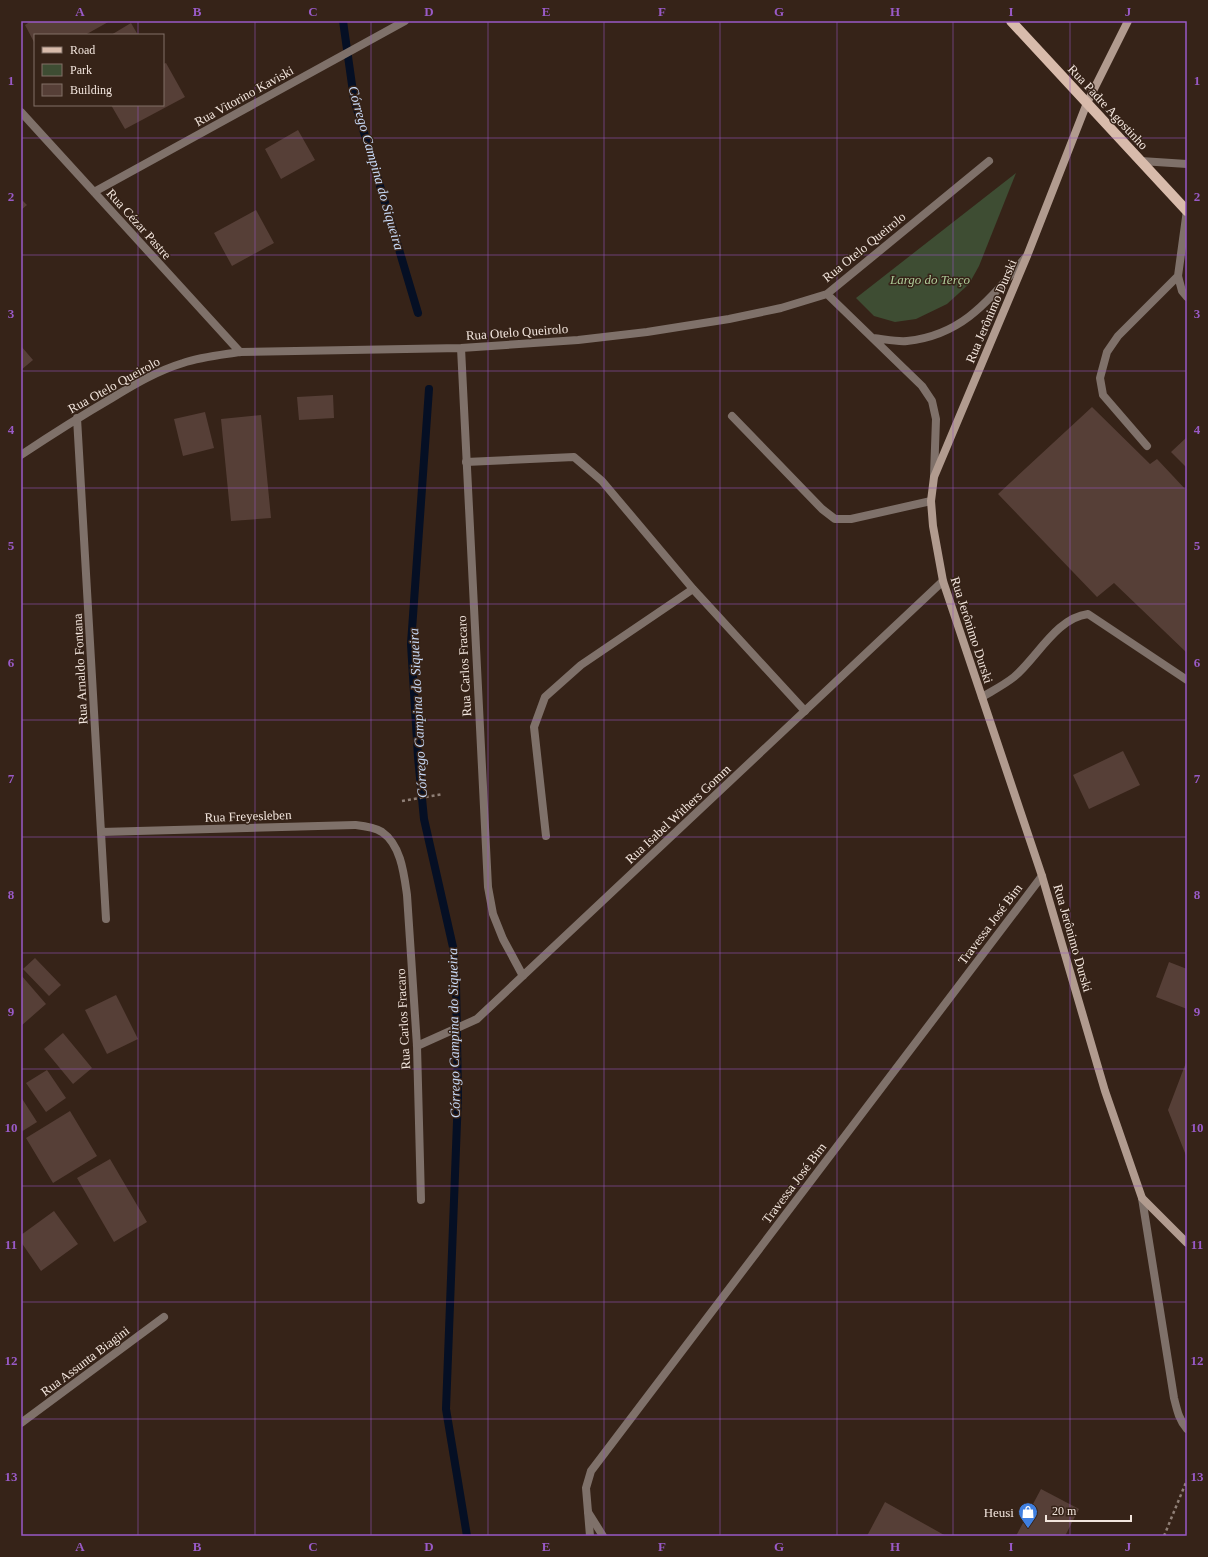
<svg xmlns="http://www.w3.org/2000/svg" width="1208" height="1557" font-family="'Times New Roman',serif">
	<rect width="100%" height="100%" fill="#362318"/>
	<path fill="#3e4d33" d="M1016,173L979,266L969,284L947,304L916,319L895,322L874,316L856,298Z"/>
	<g fill="none" stroke-linecap="round" stroke-linejoin="round">
		<path stroke="#050f24" stroke-width="8" d="M343,21L354,99L418,313
			M429,389L411,644L418,757L424,819L453,947L456,983L458,1096L446,1409L467,1536"/>
	</g>
	<path fill="#563f37" d="M31,21H110L85,35H35V44L25,25Z
		M131,23L138,35H111Z
		M166,63L185,97L125,129L111,105H163V64Z
		M298,130L315,160L281,179L265,149Z
		M21,199L27,205L21,210Z
		M256,210L274,243L232,266L214,233Z
		M21,346L33,360L21,370Z
		M333,395L334,418L299,420L297,397Z
		M1092,407L1150,464L1157,459L1187,491V653L1114,583L1097,597L998,494Z
		M205,412L214,448L183,456L174,419Z
		M261,415L271,518L231,521L221,419Z
		M1187,437V468L1171,452Z
		M1123,751L1140,785L1089,809L1073,775Z
		M35,958L61,985L49,996L23,969Z
		M1169,962L1187,969V1009L1156,997Z
		M21,975L46,1004L21,1026Z
		M116,995L138,1039L107,1054L85,1010Z
		M63,1033L92,1068L73,1084L44,1049Z
		M1187,1060V1158L1168,1110Z
		M47,1070L66,1098L46,1112L26,1083Z
		M21,1097L37,1122L21,1132Z
		M70,1111L97,1156L53,1183L26,1138Z
		M110,1159L147,1222L114,1242L77,1178Z
		M54,1211L78,1244L41,1271L21,1242V1235Z
		M1041,1489L1079,1509L1065,1536H1016Z
		M885,1502L946,1536H867Z"/>
	<g fill="none" stroke-linecap="round" stroke-linejoin="round">
		<path stroke="#8f7f76" stroke-width="2.5" stroke-dasharray="3 3" stroke-linecap="butt" d="M402,801L443,794
			M1164,1536L1187,1480"/>
		<path stroke="#7f716a" stroke-width="8" d="M1187,210L1178,276L1182,291L1187,297
			M732,416L822,509L835,519H851L931,501
			M1147,446L1103,395L1100,378L1107,352L1118,336L1178,276
			M466,462L574,457L602,481L693,589L805,711
			M982,697C992,691 1004,685 1014,677C1037,658 1056,618 1088,614L1187,680
			M546,836L534,727L545,697L581,665L693,589
			M588,1512L590,1536"/>
		<path stroke="#7f716a" stroke-width="8" d="M21,112L240,352
			M1141,161L1187,164
			M94,192L405,21
			M827,294L922,386L932,401L936,419L934,476
			M873,338C884,339 896,342 907,341C965,335 991,297 1026,257
			M461,348L488,887L493,914L503,939L523,976
			M77,418L106,919
			M21,455C51,435 81,416 112,398C135,384 157,371 183,363C201,357 221,355 240,352L461,348L578,340L647,332L729,319L781,308L827,294L989,161
			M101,832L355,825C364,826 374,827 382,832C401,845 404,874 407,895L417,1046L421,1200
			M417,1046L477,1019L943,581
			M1142,1198L1174,1398C1177,1410 1179,1420 1187,1429
			M21,1423L164,1317
			M603,1536L588,1512L586,1488L591,1471L1042,876"/>
		<path stroke="#b19b8f" stroke-width="8" d="M1128,21L1087,103L1027,256L934,477L931,501L933,526L943,581L1042,876L1105,1091L1142,1198L1187,1243"/>
		<path stroke="#d8bbab" stroke-width="10" d="M1011,21L1187,211"/>
	</g>
	<path fill="none" stroke="#995ac6" stroke-width="1" stroke-opacity="0.55" d="M138,21V35M255,21V1536M371,21V1536M488,21V1536M604,21V1536M720,21V1536M837,21V1536M953,21V1536M1070,21V1536M138,105V1536M21,138H1187M21,255H1187M21,371H1187M21,488H1187M21,604H1187M21,720H1187M21,837H1187M21,953H1187M21,1069H1187M21,1186H1187M21,1302H1187M21,1419H1187"/>
	<defs>
		<symbol id="shop-pin" viewBox="-11 -11 22 30"><path d="M0 17L-7.5 6A9.5 9.5 0 1 1 7.5 6Z" fill="#3f7fe0" stroke="#362318"/><path d="M-5-2.5h2.3a2.7 3.5 0 0 1 5.4 0H5L5.5 6h-11ZM-1.5-2.5h3a1.5 2.3 0 0 0-3 0Z" fill="#fff"/></symbol>
	</defs>
	<g fill-rule="evenodd">
		<use href="#shop-pin" x="1017" y="1501" width="22" height="30"/>
	</g>
	<g text-anchor="middle" dominant-baseline="central" stroke-width="3" stroke-linejoin="round" paint-order="stroke">
		<g font-size="13" fill="#f2e5dd" stroke="#362318">
			<text transform="translate(244 96) rotate(-29)">Rua Vitorino Kaviski</text>
			<text transform="translate(1108 107) rotate(47)">Rua Padre Agostinho</text>
			<text transform="translate(139 224) rotate(48)">Rua Cézar Pastre</text>
			<text transform="translate(864 247) rotate(-39)">Rua Otelo Queirolo</text>
			<text transform="translate(991 311) rotate(-67)">Rua Jerônimo Durski</text>
			<text transform="translate(517 332) rotate(-4)">Rua Otelo Queirolo</text>
			<text transform="translate(114 385) rotate(-29)">Rua Otelo Queirolo</text>
			<text transform="translate(972 630) rotate(72)">Rua Jerônimo Durski</text>
			<text transform="translate(464 666) rotate(-93)">Rua Carlos Fracaro</text>
			<text transform="translate(80 669) rotate(-93)">Rua Arnaldo Fontana</text>
			<text transform="translate(678 814) rotate(-43)">Rua Isabel Withers Gomm</text>
			<text transform="translate(248 816) rotate(-2)">Rua Freyesleben</text>
			<text transform="translate(990 924) rotate(-53)">Travessa José Bim</text>
			<text transform="translate(1073 938) rotate(74)">Rua Jerônimo Durski</text>
			<text transform="translate(403 1019) rotate(-93)">Rua Carlos Fracaro</text>
			<text transform="translate(794 1183) rotate(-53)">Travessa José Bim</text>
			<text transform="translate(85 1361) rotate(-37)">Rua Assunta Biagini</text>
		</g>
		<g font-size="13" font-style="italic" fill="#adcb98" stroke="#362318">
			<text x="930" y="279">Largo do Terço</text>
		</g>
		<g font-size="13" fill="#f2e5dd" stroke="#362318" text-anchor="end">
			<text x="1014" y="1512">Heusi</text>
		</g>
		<g font-size="14" font-style="italic" fill="#c9dbf9" stroke="#362318">
			<text transform="translate(376 168) rotate(74)">Córrego Campina do Siqueira</text>
			<text transform="translate(418 713) rotate(-93)">Córrego Campina do Siqueira</text>
			<text transform="translate(454 1033) rotate(-91)">Córrego Campina do Siqueira</text>
		</g>
	</g>
	<rect width="1208" height="1557" fill="none" stroke="#362318" stroke-width="44"/>
	<rect x="34" y="34" width="130" height="72" fill="#362318" stroke="#817167"/>
	<rect x="42" y="47" width="20" height="6" fill="#d8bbab" stroke="#817167"/>
	<text x="70" y="54" font-size="12" fill="#f2e5dd">Road</text>
	<rect x="42" y="64" width="20" height="12" fill="#3e4d33" stroke="#817167"/>
	<text x="70" y="74" font-size="12" fill="#f2e5dd">Park</text>
	<rect x="42" y="84" width="20" height="12" fill="#563f37" stroke="#817167"/>
	<text x="70" y="94" font-size="12" fill="#f2e5dd">Building</text>
	<path d="M1046 1515v6h85v-6" fill="none" stroke="#f2e5dd" stroke-width="2"/>
	<text x="1052" y="1515" font-size="12" fill="#f2e5dd" stroke="#362318" stroke-width="3" paint-order="stroke">20 m</text>
	<rect x="22" y="22" width="1164" height="1513" fill="none" stroke="#995ac6" stroke-width="1.5"/>
	<g font-size="13" text-anchor="middle" font-weight="bold" fill="#995ac6">
		<text x="80" y="16">A</text>
		<text x="197" y="16">B</text>
		<text x="313" y="16">C</text>
		<text x="429" y="16">D</text>
		<text x="546" y="16">E</text>
		<text x="662" y="16">F</text>
		<text x="779" y="16">G</text>
		<text x="895" y="16">H</text>
		<text x="1011" y="16">I</text>
		<text x="1128" y="16">J</text>
		<text x="11" y="85">1</text>
		<text x="1197" y="85">1</text>
		<text x="11" y="201">2</text>
		<text x="1197" y="201">2</text>
		<text x="11" y="318">3</text>
		<text x="1197" y="318">3</text>
		<text x="11" y="434">4</text>
		<text x="1197" y="434">4</text>
		<text x="11" y="550">5</text>
		<text x="1197" y="550">5</text>
		<text x="11" y="667">6</text>
		<text x="1197" y="667">6</text>
		<text x="11" y="783">7</text>
		<text x="1197" y="783">7</text>
		<text x="11" y="899">8</text>
		<text x="1197" y="899">8</text>
		<text x="11" y="1016">9</text>
		<text x="1197" y="1016">9</text>
		<text x="11" y="1132">10</text>
		<text x="1197" y="1132">10</text>
		<text x="11" y="1249">11</text>
		<text x="1197" y="1249">11</text>
		<text x="11" y="1365">12</text>
		<text x="1197" y="1365">12</text>
		<text x="11" y="1481">13</text>
		<text x="1197" y="1481">13</text>
		<text x="80" y="1551">A</text>
		<text x="197" y="1551">B</text>
		<text x="313" y="1551">C</text>
		<text x="429" y="1551">D</text>
		<text x="546" y="1551">E</text>
		<text x="662" y="1551">F</text>
		<text x="779" y="1551">G</text>
		<text x="895" y="1551">H</text>
		<text x="1011" y="1551">I</text>
		<text x="1128" y="1551">J</text>
	</g>
</svg>
